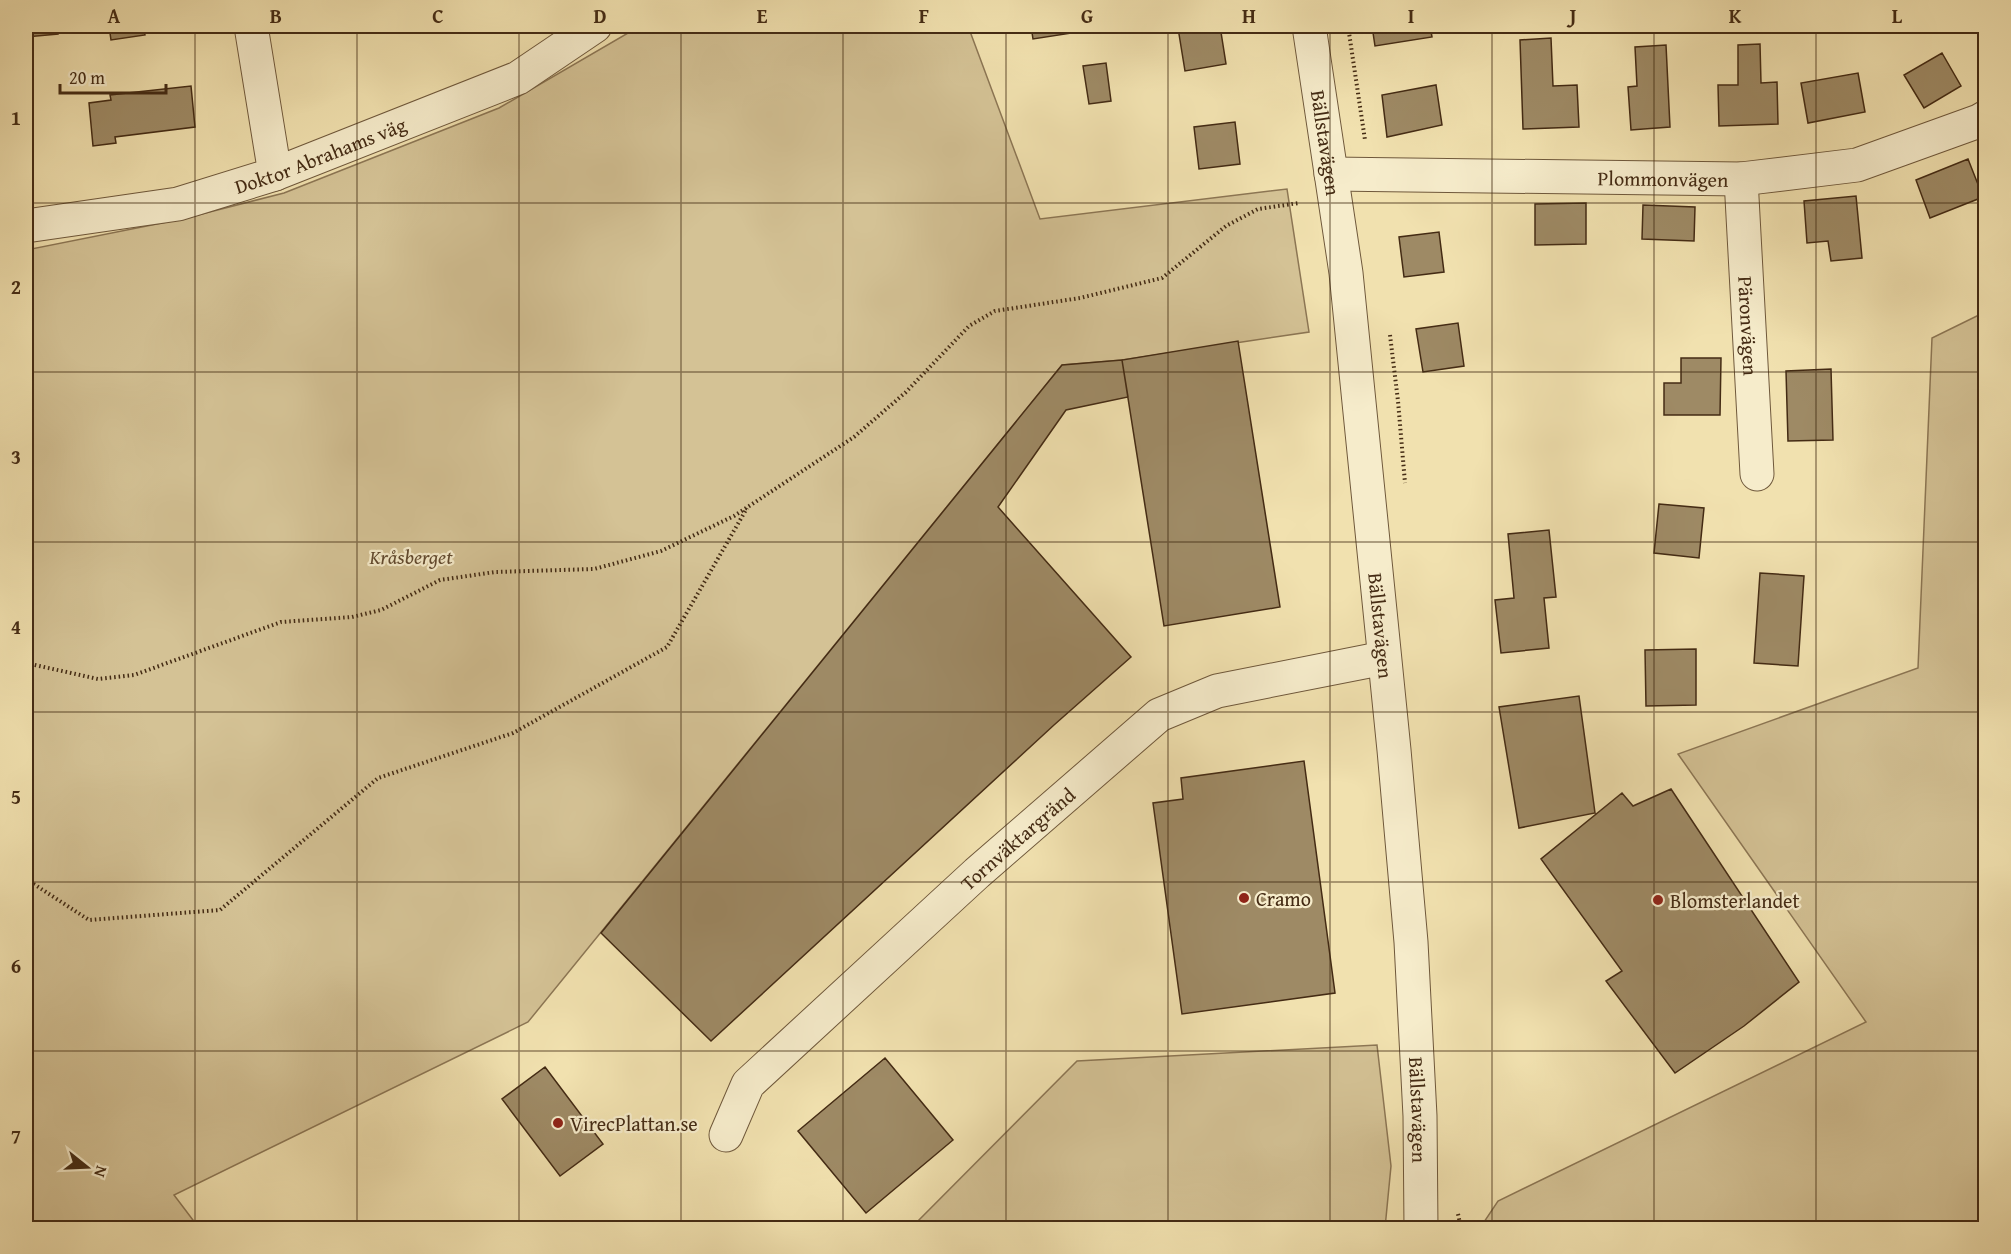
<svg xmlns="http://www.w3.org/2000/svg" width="2011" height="1254" font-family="'Gentium Book Plus',serif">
	<rect width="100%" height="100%" fill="#f1e1af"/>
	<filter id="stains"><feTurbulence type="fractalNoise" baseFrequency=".00333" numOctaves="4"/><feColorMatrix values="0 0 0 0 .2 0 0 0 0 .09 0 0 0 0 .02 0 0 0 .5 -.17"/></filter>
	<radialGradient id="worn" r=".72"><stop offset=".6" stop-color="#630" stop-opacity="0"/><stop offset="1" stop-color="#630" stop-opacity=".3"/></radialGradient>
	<path fill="#d4c295" stroke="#8c7654" stroke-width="1.5" d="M640,26H968L1040,219L1287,189L1309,332L1122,360L1062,365L528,1022L174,1195L199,1228H26V250L182,219L284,193L499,108Z
		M1985,312V1228H1480L1498,1201L1866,1022L1678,754L1918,668L1932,338Z
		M1377,1045L1391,1166L1385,1228H911L1077,1061Z"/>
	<path fill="#9e8a65" stroke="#442b14" stroke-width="1.5" d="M26,26H57L58,34L26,37Z
		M109,26H143L145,35L111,40Z
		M1031,26H1084L1085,31L1033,39Z
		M1192,26H1220L1226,64L1185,71L1178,28Z
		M1372,26H1430L1432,37L1375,46Z
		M1551,38L1553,86L1577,85L1579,127L1523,129L1520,40Z
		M1760,44L1761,83L1777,82L1778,124L1719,126L1718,85H1738V45Z
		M1666,45L1670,127L1631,130L1628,87L1637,86L1635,47Z
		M1942,53L1961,86L1924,108L1904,75Z
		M1106,63L1111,101L1089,104L1083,66Z
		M1858,73L1865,112L1808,123L1801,83Z
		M1436,85L1442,125L1387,137L1382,95Z
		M191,86L195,127L115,137L116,143L93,146L89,103L111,100L110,95Z
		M1235,122L1240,164L1199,169L1194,127Z
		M1968,159L1983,197L1930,218L1916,180Z
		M1856,196L1862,258L1831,261L1828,241L1807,243L1804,201Z
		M1586,203V244L1535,245V204Z
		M1643,205L1695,207L1694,241L1642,239Z
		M1439,232L1444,272L1404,277L1399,237Z
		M1458,323L1464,366L1423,372L1416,329Z
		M1238,341L1280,607L1164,626L1122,360Z
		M1681,358H1721L1720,415H1664V383H1681Z
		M1122,360L1128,397L1066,410L998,507L1131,657L1054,725L711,1041L601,933L1062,365Z
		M1831,369L1833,440L1788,441L1786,371Z
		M1659,504L1704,508L1699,558L1654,553Z
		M1549,530L1556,597L1544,598L1549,648L1501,653L1495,600L1514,598L1508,534Z
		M1760,573L1804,576L1798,666L1754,663Z
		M1696,649V705L1646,706L1645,650Z
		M1579,696L1595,813L1519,828L1499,707Z
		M1304,761L1335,993L1182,1014L1153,803L1183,799L1181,778Z
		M1671,789L1799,982L1744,1026L1675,1073L1606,981L1622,971L1541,859L1622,793L1633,806Z
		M885,1058L953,1140L866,1213L798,1131Z
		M545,1067L603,1144L560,1176L502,1099Z"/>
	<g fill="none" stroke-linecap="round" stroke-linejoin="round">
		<defs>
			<g id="minor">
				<path d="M251,26L275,174"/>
				<path id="s1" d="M1309,26L1346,273L1394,750L1411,942L1420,1116L1421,1228"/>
				<path id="s2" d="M1331,174L1741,179L1857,165L1979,121L1986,117"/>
				<path id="s3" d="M1741,179L1757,474"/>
				<path id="s4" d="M26,226L178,204L275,174L518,78L595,26"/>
				<path id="s5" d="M726,1135L748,1084L977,873L1159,715L1217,691L1384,658"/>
			</g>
		</defs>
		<use href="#minor" stroke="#6f583b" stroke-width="35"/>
		<path stroke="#442b14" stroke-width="4" stroke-dasharray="1.5 3" stroke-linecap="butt" d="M1348,26L1365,140
			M1390,335L1398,401L1405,483
			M26,663L98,679L134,675L281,622L352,617L381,610L440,580L495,572L594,569L661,551L734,516L854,437L906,392L969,326L995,311L1080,298L1162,278L1226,226L1258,209L1299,203
			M26,879L89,920L220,910L378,778L513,733L667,647L747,508
			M1458,1214L1461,1228"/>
		<use href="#minor" stroke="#f6eccb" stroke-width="33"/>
	</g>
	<path fill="none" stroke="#442b14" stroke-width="1.5" stroke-opacity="0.55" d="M195,26V1228M357,26V1228M519,26V1228M681,26V1228M843,26V1228M1006,26V1228M1168,26V1228M1330,26V1228M1492,26V1228M1654,26V1228M1816,26V1228M26,203H1986M26,372H1986M26,542H1986M26,712H1986M26,882H1986M26,1051H1986"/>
	<g fill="#8f2418" stroke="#f6eccb" stroke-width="2">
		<circle cx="1244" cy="898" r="6"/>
		<circle cx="1658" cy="900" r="6"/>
		<circle cx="558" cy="1123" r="6"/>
	</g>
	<g text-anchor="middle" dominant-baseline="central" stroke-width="4.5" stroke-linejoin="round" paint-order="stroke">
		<g font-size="20" fill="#442b14" stroke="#f6eccb">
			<text stroke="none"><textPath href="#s1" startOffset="118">Bällstavägen</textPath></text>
			<text stroke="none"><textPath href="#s4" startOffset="304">Doktor Abrahams väg</textPath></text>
			<text stroke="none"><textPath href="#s2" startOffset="332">Plommonvägen</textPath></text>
			<text stroke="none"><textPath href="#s3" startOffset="147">Päronvägen</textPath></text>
			<text stroke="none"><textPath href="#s1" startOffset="604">Bällstavägen</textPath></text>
			<text stroke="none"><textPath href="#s5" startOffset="420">Tornväktargränd</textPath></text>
			<text stroke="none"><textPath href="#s1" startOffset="1090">Bällstavägen</textPath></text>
		</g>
		<g font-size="20" font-style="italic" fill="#61492e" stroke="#f6eccb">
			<text x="411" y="556">Kråsberget</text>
		</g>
		<g font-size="20" fill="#442b14" stroke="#f6eccb" text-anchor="start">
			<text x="1256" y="898">Cramo</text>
			<text x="1670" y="900">Blomsterlandet</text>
			<text x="570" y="1123">VirecPlattan.se</text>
		</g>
	</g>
	<rect width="2011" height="1254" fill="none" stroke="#f1e1af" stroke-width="66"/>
	<g transform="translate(87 1167) rotate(108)" stroke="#f6eccb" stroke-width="4.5" paint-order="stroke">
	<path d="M0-4.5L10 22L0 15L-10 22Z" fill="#442b14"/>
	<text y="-9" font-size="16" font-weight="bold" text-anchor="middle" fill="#442b14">N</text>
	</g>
	<path d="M60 84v9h106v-9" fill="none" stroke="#442b14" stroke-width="3"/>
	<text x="69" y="84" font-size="18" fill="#442b14" stroke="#f6eccb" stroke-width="4.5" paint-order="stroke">20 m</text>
	<rect x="33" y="33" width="1945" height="1188" fill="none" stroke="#442b14" stroke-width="2"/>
	<g font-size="20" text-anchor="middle" font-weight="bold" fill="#442b14">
		<text x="114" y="23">A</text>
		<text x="276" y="23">B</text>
		<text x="438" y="23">C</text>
		<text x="600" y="23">D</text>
		<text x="762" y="23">E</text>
		<text x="924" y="23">F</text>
		<text x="1087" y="23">G</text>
		<text x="1249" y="23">H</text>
		<text x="1411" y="23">I</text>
		<text x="1573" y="23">J</text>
		<text x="1735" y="23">K</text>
		<text x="1897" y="23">L</text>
		<text x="16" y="125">1</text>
		<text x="16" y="294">2</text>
		<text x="16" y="464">3</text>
		<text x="16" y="634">4</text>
		<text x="16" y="804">5</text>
		<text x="16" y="973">6</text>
		<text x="16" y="1143">7</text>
	</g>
	<rect width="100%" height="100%" filter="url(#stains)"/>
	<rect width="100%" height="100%" fill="url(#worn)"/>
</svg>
